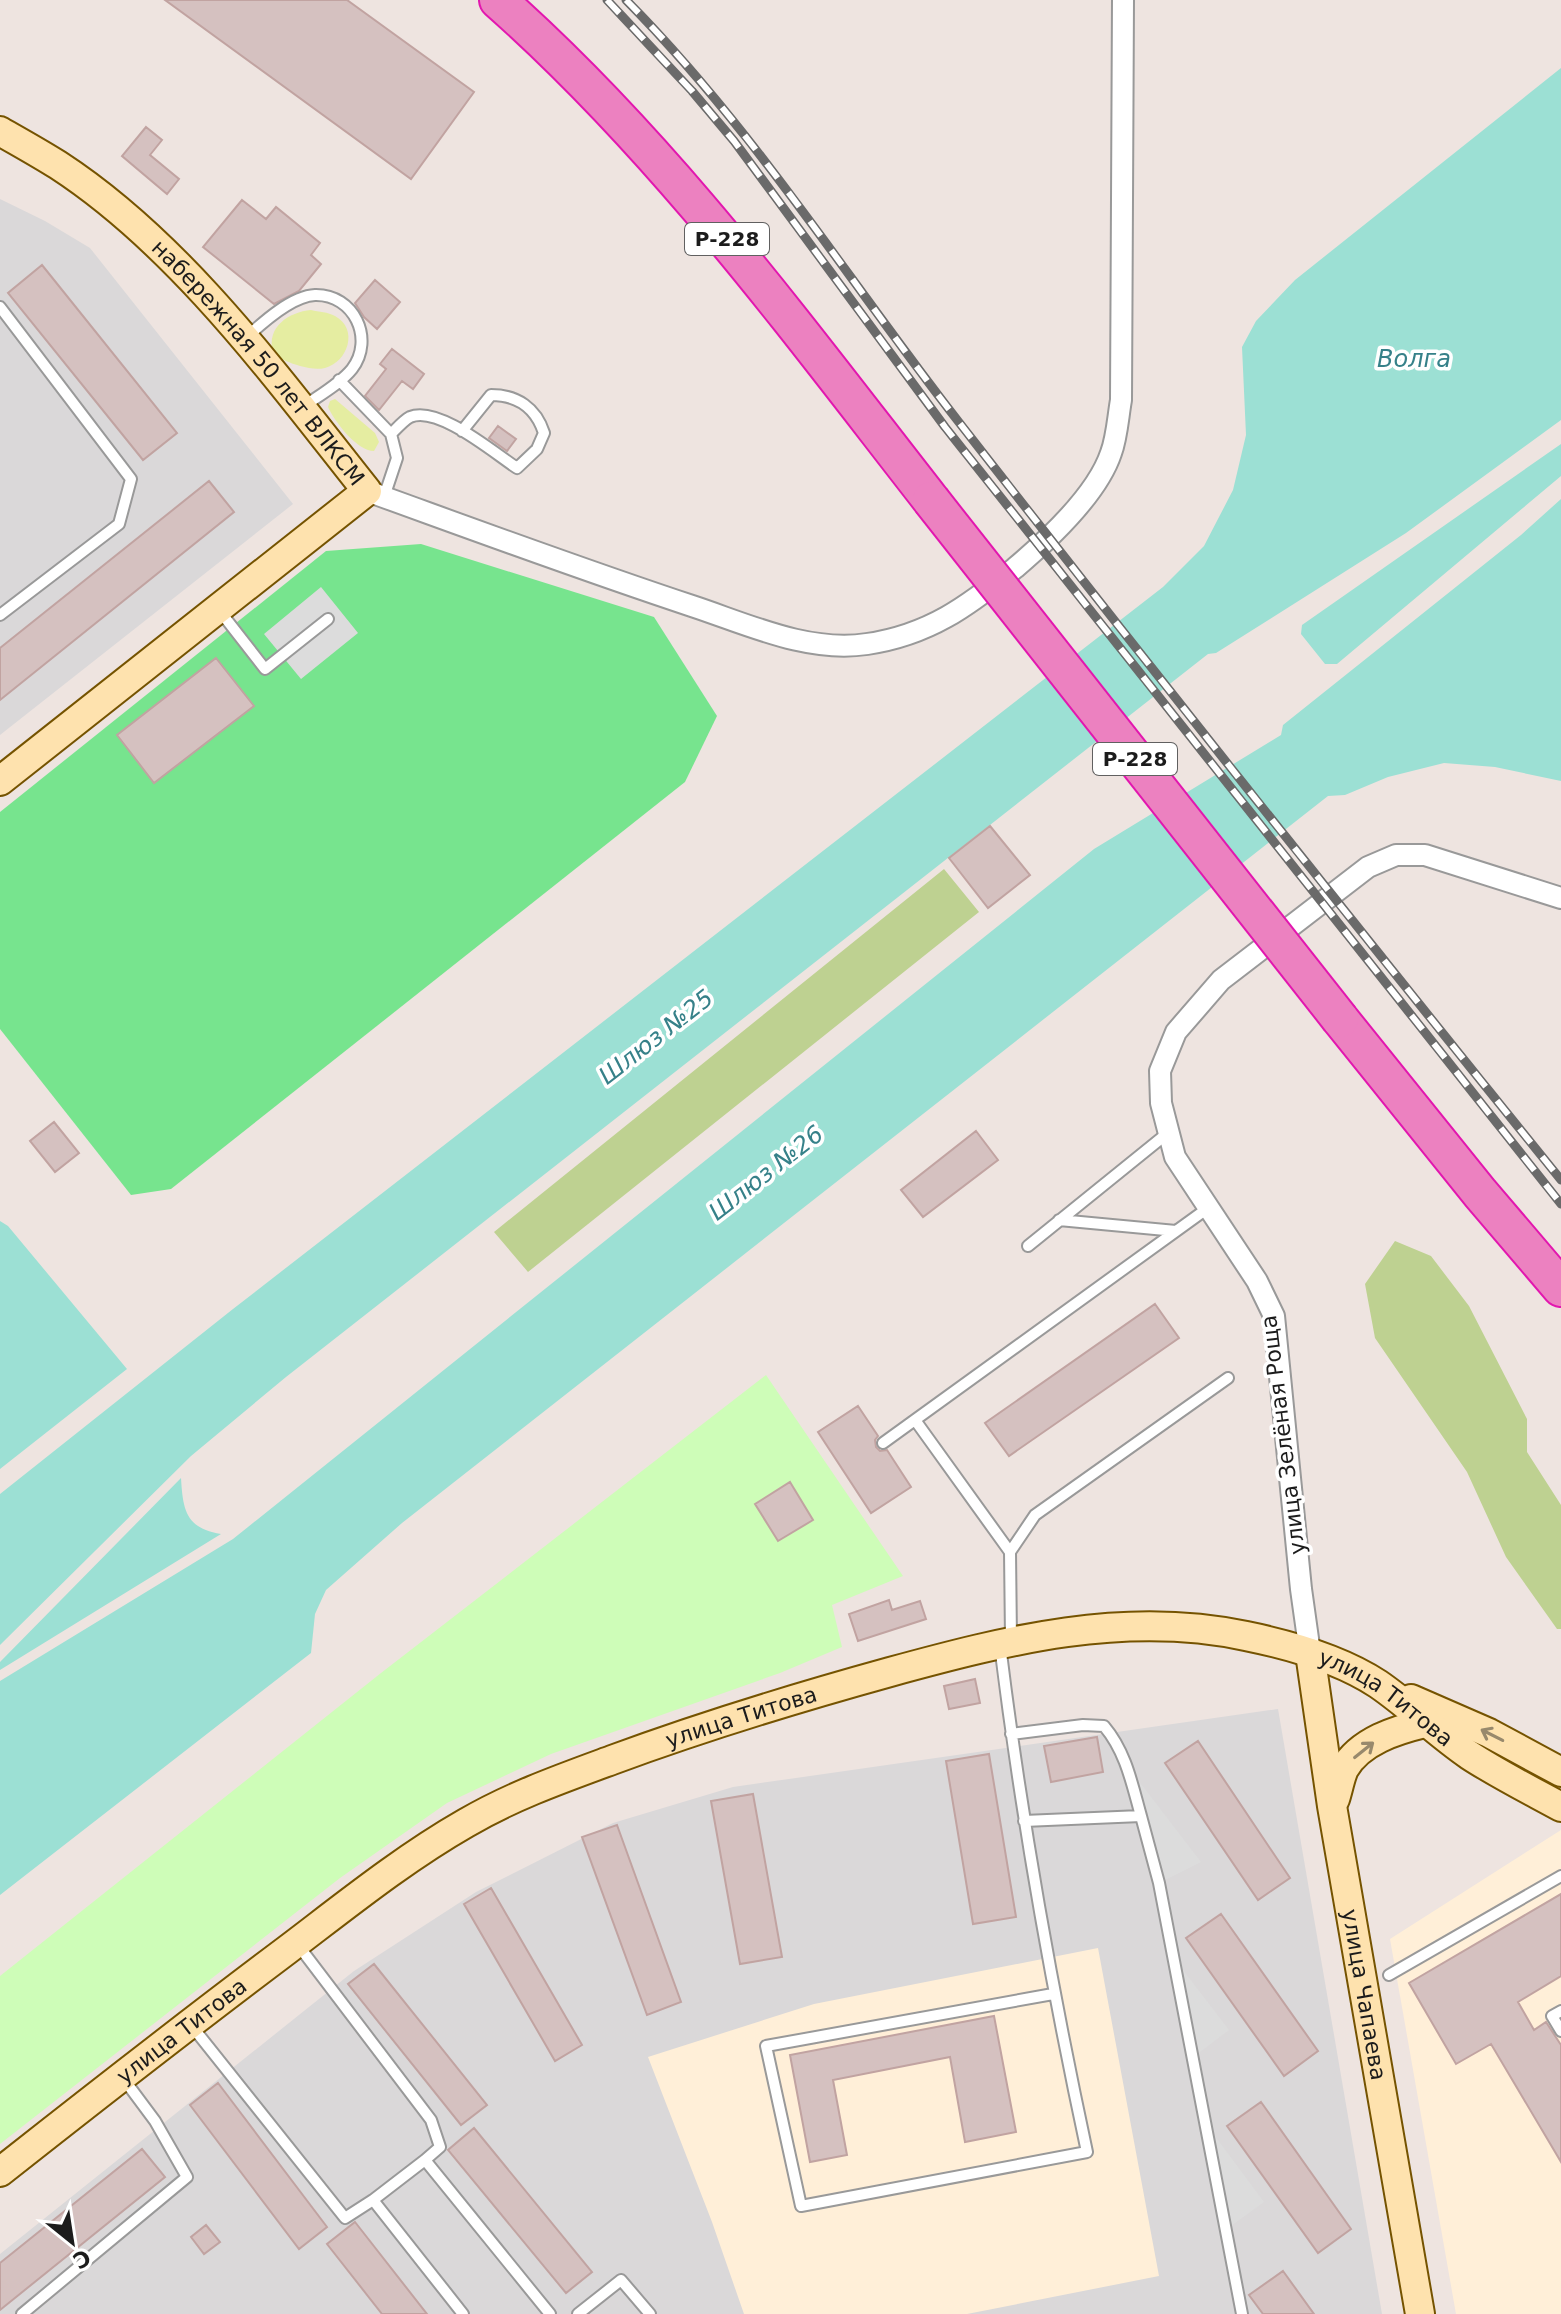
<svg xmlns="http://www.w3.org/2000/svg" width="1561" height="2314" font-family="'DejaVu Sans',sans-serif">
	<rect width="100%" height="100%" fill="#eee4e0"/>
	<path fill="#dad8d9" d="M0,199L45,221L90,248L293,504L0,735Z
		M1278,1709L1382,2314H0V2254L354,1971L476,1892L613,1823L733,1787Z"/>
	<path fill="#ffefd8" d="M1561,1830V2314H1456L1390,1939Z
		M1098,1948L1159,2276L967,2314H744L712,2222L648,2057L814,2004Z"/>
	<path fill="#e5eda1" d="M311,310C319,312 328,312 335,316C359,329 348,362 325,368C316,370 309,368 300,366C290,363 281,360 273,352C266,327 289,312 311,310Z
		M335,399L375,433L379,442L374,451C357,451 335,422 328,407L330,401Z"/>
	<path fill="#bed191" d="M944,869L979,912L528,1272L494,1232Z
		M1395,1241L1431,1256L1469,1306L1527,1419V1452L1561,1505V1629H1557L1506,1557L1467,1472L1375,1338L1365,1284Z"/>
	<path fill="#cefdb8" d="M766,1375L903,1576L832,1605L842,1647L780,1673L551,1754L447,1803L340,1878L0,2144V1976L381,1673Z"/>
	<path fill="#77e48e" d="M421,544L654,617L717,716L685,782L171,1189L131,1195L0,1029V812L326,551Z"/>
	<path fill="#dcdcdc" d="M321,587L358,633L301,679L264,634Z
		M1128,1767L1201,1862L1159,1883Z
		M1173,1957L1229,2030L1192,2058Z
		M1203,2120L1264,2202L1224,2231Z"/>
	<path fill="#9ce0d4" d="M1561,68V420L1406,533L1216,653L1208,654L286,1377L191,1456L0,1645V1494L233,1309L1163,587L1204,546L1233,490L1246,435L1242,347L1256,321L1295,280Z
		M1561,444V476L1337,664H1325L1301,634L1302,625Z
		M1561,499V781L1495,767L1444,763L1388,777L1345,795L1328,796L402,1523L326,1590L315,1614L311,1653L0,1895V1681L233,1539L1094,849L1281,735L1283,725L1521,535Z
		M0,1221L8,1226L127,1369L0,1469Z
		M181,1478C183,1511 186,1528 221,1534L0,1670V1662Z"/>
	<path fill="#d5c1c0" stroke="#c1a3a1" stroke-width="2" d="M165,0H347L474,92L411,179Z
		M146,127L162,140L150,155L179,179L167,194L122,156Z
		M242,200L266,219L276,207L320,243L311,255L321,264L299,291L274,304L203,247Z
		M42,265L177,433L143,460L8,293Z
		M375,280L400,302L377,329L364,317L355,303Z
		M392,349L424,374L413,389L402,381L379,410L365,396L386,369L380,364Z
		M498,426L516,439L507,451L489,438Z
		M209,481L234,512L0,700V648Z
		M216,658L254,706L154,783L117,735Z
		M990,826L1030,875L988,908L949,858Z
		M54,1122L79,1153L55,1172L30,1141Z
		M976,1131L998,1160L923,1217L901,1190Z
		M1155,1304L1179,1338L1009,1456L985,1423Z
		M858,1406L878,1436L875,1440L876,1447L880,1451L887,1450L911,1487L871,1513L818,1432Z
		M790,1482L813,1520L778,1541L755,1504Z
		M889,1600L892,1610L920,1601L926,1619L858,1641L849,1614Z
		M975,1679L980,1703L949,1709L944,1686Z
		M1097,1737L1103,1772L1051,1782L1044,1746Z
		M1198,1741L1290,1878L1258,1900L1165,1763Z
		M989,1754L1016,1917L973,1924L946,1761Z
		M753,1794L782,1957L740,1964L711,1801Z
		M617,1825L681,2002L647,2015L582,1837Z
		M491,1888L582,2045L555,2061L464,1904Z
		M1561,1894V1976L1518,2002L1534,2030L1546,2022L1561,2045V2162L1491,2044L1456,2064L1409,1983Z
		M1221,1914L1318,2051L1284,2076L1186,1938Z
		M374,1964L487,2105L461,2125L348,1984Z
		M994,2016L1016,2132L965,2142L950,2057L833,2080L847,2155L810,2162L790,2055Z
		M218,2083L327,2227L299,2249L190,2105Z
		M1261,2102L1351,2229L1318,2253L1227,2126Z
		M474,2128L592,2272L566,2293L448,2150Z
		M142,2149L165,2177L0,2310V2263Z
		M355,2222L427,2314H382L327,2244Z
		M206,2225L220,2242L204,2254L191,2237Z
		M1283,2271L1314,2314H1263L1249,2295Z"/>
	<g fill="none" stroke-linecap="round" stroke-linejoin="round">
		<defs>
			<path id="lane" d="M0,307L131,479L119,524L0,615
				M247,337C263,322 292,296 315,295C354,294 375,339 352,369C340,384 318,396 303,407
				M339,380L391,434L397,458L384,497
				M391,434C396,429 404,420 410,417C438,405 494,453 517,468L537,449L544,433C536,408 517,395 491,395L462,431
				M219,610L265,669L328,619
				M1059,1220L1176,1231
				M1028,1246L1169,1132
				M915,1420L1010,1552
				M883,1443L1208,1208
				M1011,1639L1010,1552L1035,1515L1228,1378
				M1000,1645C1021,1816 1051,1984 1087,2152L801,2206L766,2046L1053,1994
				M1011,1734L1083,1725L1104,1726C1126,1752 1132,1784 1141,1816
				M1024,1821L1141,1816L1159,1883L1242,2314
				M298,1945L431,2120L440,2147L425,2160L550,2314
				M1389,1975L1561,1876
				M1561,2011L1552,2016L1561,2031
				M191,2025L345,2218L373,2200L463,2314
				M373,2200L425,2160
				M22,2314L187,2177L155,2121L123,2078
				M578,2314L621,2280L650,2314"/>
			<path id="street" d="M367,491C475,530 583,570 692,606C747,624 807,653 867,644C929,635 968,606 1015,568C1048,540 1097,495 1111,453C1117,437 1118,417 1121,400L1123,0
				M1310,1653L1301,1589L1274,1316L1257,1281L1175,1157L1161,1103L1160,1071L1176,1032L1221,980L1368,867L1396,855H1425L1561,898"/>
			<g id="secondary">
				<path id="s1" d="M0,131C19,142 39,153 58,165C181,245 277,378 367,491L0,781"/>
				<path id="s2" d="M1310,1653L1332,1806L1420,2314"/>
				<path d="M1411,1699L1489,1733L1561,1772"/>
				<path d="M1335,1799C1338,1790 1340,1778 1344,1769C1360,1741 1396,1730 1425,1723"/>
				<path id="s3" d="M0,2172C95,2097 190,2023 287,1950C345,1906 403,1859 466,1823C512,1796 563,1778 612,1760C704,1726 796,1698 890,1672C1007,1640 1125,1610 1246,1636C1290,1645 1340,1659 1378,1684C1410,1706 1437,1733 1469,1755C1498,1774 1530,1790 1561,1807"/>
			</g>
			<path id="highway" d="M498,0C664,147 795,326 931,500
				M1340,1019L1480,1193L1561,1288"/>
		</defs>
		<use href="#lane" stroke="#999" stroke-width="14"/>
		<use href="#street" stroke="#999" stroke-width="24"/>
		<use href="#secondary" stroke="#755300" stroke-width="32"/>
		<use href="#highway" stroke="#e217af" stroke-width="40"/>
		<use href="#lane" stroke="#fff" stroke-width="10"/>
		<use href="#street" stroke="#fff" stroke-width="20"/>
		<use href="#secondary" stroke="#fee2ae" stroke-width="28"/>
		<use href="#highway" stroke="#ec81c0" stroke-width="36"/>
		<defs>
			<path id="rail" d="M607,0L692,91L734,141L945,427L1561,1204
				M626,0C753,128 848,280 958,421C1157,676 1358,929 1561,1180"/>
		</defs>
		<use href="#rail" stroke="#6a6a6a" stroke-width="9"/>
		<use href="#rail" stroke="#fff" stroke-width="6" stroke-dasharray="18" stroke-linecap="butt"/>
		<defs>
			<path id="highway-bridge" d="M931,500L1340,1019"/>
		</defs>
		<use href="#highway-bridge" stroke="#e217af" stroke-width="40" stroke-linecap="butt"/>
		<use href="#highway-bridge" stroke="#ec81c0" stroke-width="36"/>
	</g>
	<defs><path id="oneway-shaft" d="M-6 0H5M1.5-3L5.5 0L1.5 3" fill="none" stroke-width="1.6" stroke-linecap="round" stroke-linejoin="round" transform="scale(2)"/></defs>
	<g stroke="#98896c">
		<use href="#oneway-shaft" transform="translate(1492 1735) rotate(-153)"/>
		<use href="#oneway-shaft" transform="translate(1364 1750) rotate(-39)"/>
	</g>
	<g text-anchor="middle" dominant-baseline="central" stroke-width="7" stroke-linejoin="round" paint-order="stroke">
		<g fill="#fff" stroke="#606060" stroke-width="2">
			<rect x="685" y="223" width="84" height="32" rx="6"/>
			<rect x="1093" y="743" width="84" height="32" rx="6"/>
		</g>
		<g font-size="20" font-weight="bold" fill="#1c1c1c">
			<text x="727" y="239">Р-228</text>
			<text x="1135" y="759">Р-228</text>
		</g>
		<g font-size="22" fill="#1c1c1c" stroke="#fff">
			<text stroke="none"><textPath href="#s1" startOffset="350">набережная 50 лет ВЛКСМ</textPath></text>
			<text transform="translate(1283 1435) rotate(-97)">улица Зелёная Роща</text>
			<text stroke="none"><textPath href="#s3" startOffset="1550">улица Титова</textPath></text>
			<text stroke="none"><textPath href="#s3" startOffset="878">улица Титова</textPath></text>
			<text stroke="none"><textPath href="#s2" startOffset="346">улица Чапаева</textPath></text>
			<text stroke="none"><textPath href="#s3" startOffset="230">улица Титова</textPath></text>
		</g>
		<g font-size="24" font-style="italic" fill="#368189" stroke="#fff">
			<text x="1414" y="359">Волга</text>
			<text transform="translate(656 1037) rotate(-38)">Шлюз №25</text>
			<text transform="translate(766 1173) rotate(-38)">Шлюз №26</text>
		</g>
	</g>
	<g transform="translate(72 2242) rotate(150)" stroke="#ffffff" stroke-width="6" paint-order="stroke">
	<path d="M0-6L14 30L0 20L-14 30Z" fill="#1c1c1c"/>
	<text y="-12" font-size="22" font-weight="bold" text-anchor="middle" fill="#1c1c1c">С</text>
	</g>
</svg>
